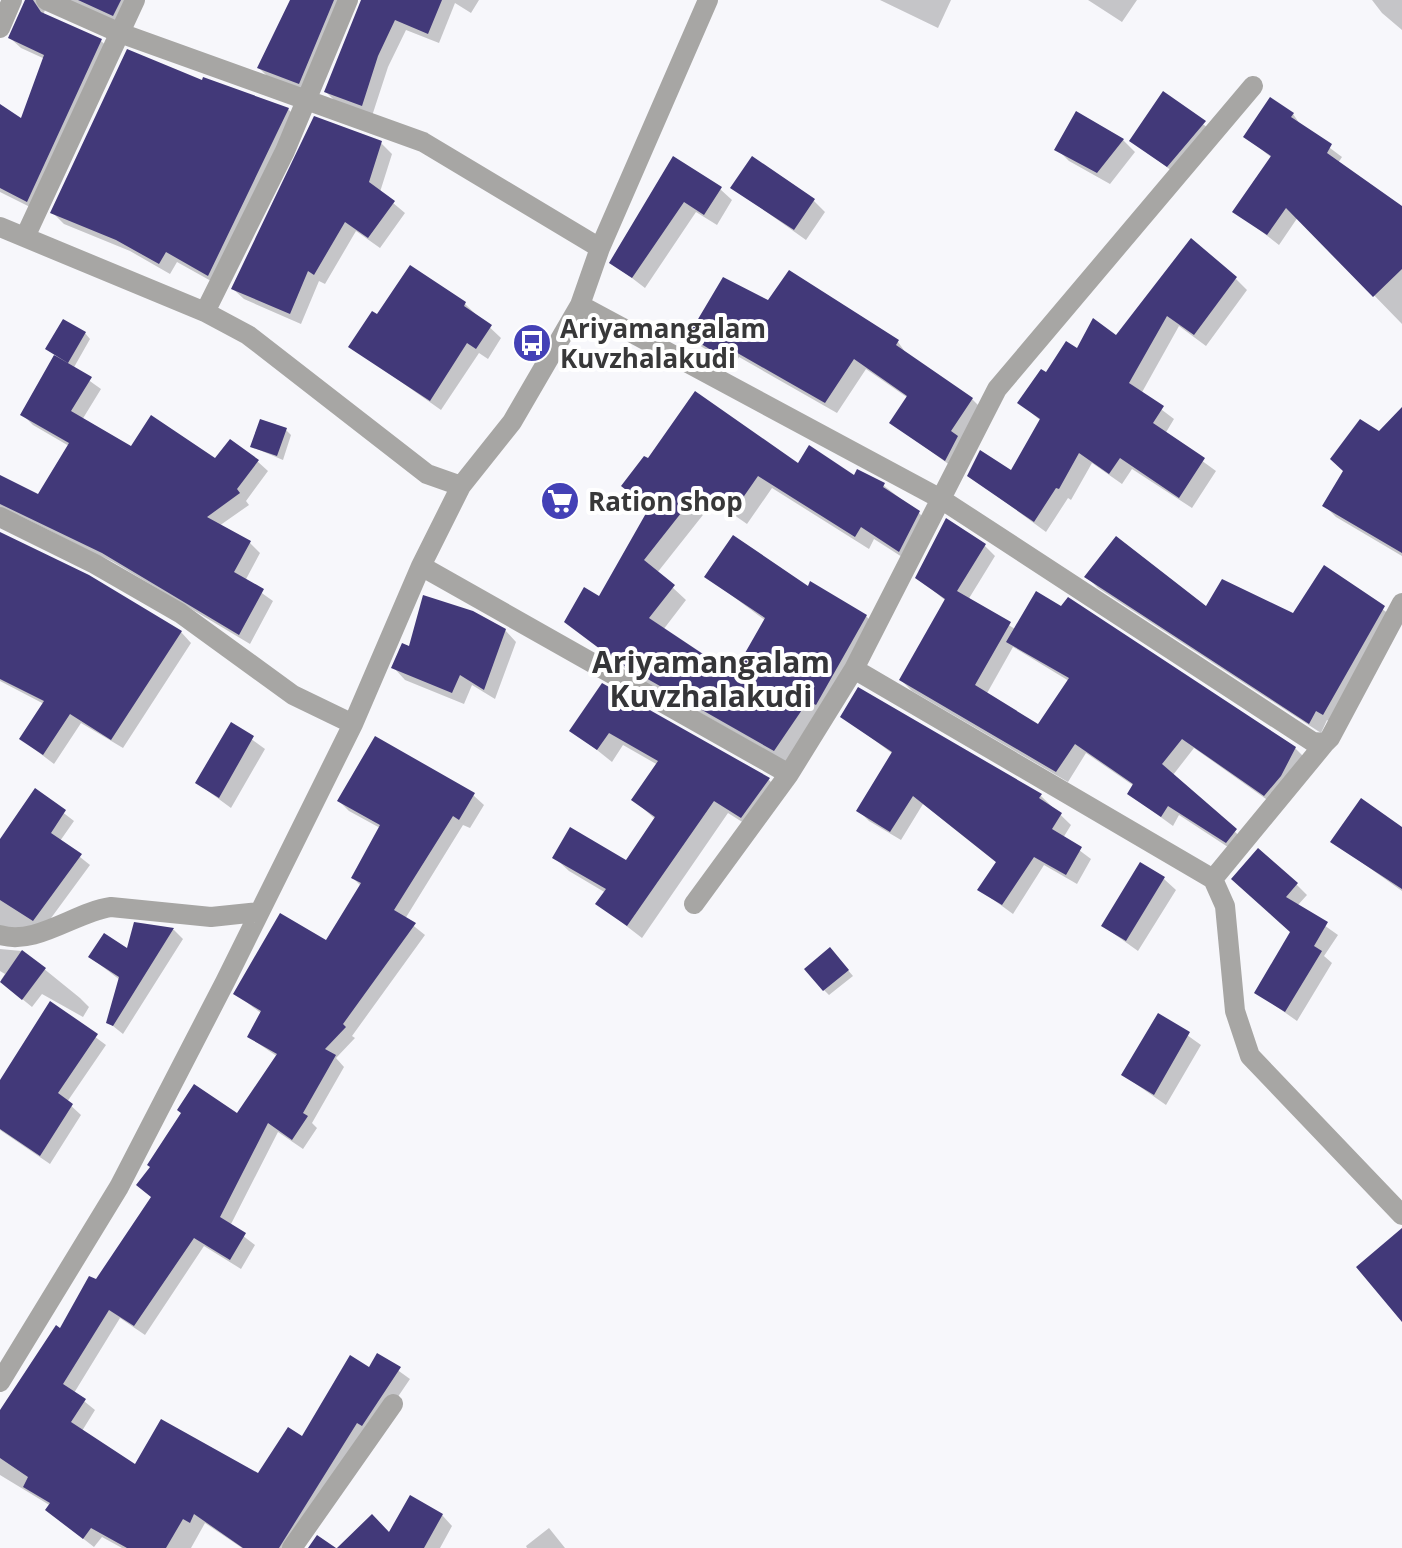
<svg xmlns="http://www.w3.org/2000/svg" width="1402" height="1548" font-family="'Open Sans',sans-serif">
	<rect width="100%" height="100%" fill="#f7f7fb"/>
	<path fill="#0003" fill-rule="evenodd" d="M27,0H49L43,15L101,41L112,51L38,211L0,192V107L22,121L45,59L21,48L10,38Z
		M68,0H139L124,25Z
		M292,0H348L311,94L271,80L259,68Z
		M367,0H479L471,13L455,3L439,43L406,30L388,67L372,116L337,103L326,92Z
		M880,0H951L938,28Z
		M1088,0H1137L1122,22Z
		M1372,0H1402V30L1382,13Z
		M203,83L288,109L299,120L220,286L177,262L170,274L130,251L64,224L53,213Z
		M1163,94L1216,134L1180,177L1132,141Z
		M1076,114L1123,140L1135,152L1110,184L1069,161L1057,149Z
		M1293,114L1302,127L1342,157L1338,163L1402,208V324L1298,217L1279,245L1235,211L1272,158L1246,137Z
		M381,143L392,154L380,192L405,213L380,248L356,231L325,284L319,281L301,324L244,299L233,289Z
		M660,185L720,189L732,200L717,225L696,212L645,288L611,262Z
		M733,188L814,201L825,212L806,240Z
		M1236,279L1247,290L1206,346L1179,326L1141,394L1174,419L1165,434L1216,471L1192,508L1132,469L1122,484L1092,463L1071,500L1068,498L1046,532L970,476L1012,473L1041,421L1020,403L1047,375L1078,351L1116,338Z
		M768,303L898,342L908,356L972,399L984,411L958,471L892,423L908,398L866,369L837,413L739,357L734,366L702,347L690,336Z
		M465,304L501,338L488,359L479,353L441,410L350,346L378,317Z
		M85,333L90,339L73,369L101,389L82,420L131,448L216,461H257L268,471L246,501L249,505L219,526L250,543L260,553L245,581L273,601L250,644L113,562L18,515L0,522V482L39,496L69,446L33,425L22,414L56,356L48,349Z
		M1402,410V556L1336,517L1325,506L1345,472Z
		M286,430L291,435L283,460L252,447Z
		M798,465L883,485L919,513L932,526L913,564L874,539L869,549L772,488L747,524L714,501L657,573L686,600L663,630L734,677L766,621L707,577L808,589L866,616L879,630L788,763L632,674L567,622L600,599L651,510L623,486Z
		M0,534L181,632L191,643L123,748L81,723L54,764L21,739L44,704L0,681Z
		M984,545L995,556L968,600L1015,629L1295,748L1306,759L1276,806L1194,748L1173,775L1246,842L1237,853L1179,815L1173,826L1129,794L1134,786L1086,753L1068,782L912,691L901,680L946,601L918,578ZM1013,647L1069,681L1039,726L986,695Z
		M1325,568L1396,619L1335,725L1327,720L1321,733L1098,588L1087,577L1206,609L1293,615Z
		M505,630L516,642L495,699L472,685L464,704L405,680L394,668L411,649Z
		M602,686L769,780L782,793L755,830L728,813L642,938L598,904L606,893L569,871L555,858L626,863L656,820L634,800L658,765L623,745L612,762L572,730Z
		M842,716L1041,796L1071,825L1063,838L1091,859L1077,884L1044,865L1013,914L980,890L997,863L923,804L901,840L869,821L859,811L893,754Z
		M232,725L265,749L231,808L197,783Z
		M35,791L74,821L60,841L90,865L43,929L0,937V842Z
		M473,795L484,805L470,828L463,825L405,919L425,935L352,1036L355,1038L336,1058L344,1067L312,1123L317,1128L303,1149L278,1132L230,1226L255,1245L241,1269L204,1246L145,1335L120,1318L74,1393L95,1410L82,1431L136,1467L258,1476L302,1439L370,1369L378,1356L410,1379L295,1548H242L205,1523L191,1548H122L102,1537L94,1547L58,1519L51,1506L0,1475V1417L96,1282L237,1116L278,1057L249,1037L262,1014L236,994L327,942L361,886L353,878L380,828L349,811L339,801Z
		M1402,829V891L1333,842Z
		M1233,878L1296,884L1307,895L1297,906L1338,935L1324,956L1332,963L1297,1021L1256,992L1292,932Z
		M1164,879L1176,890L1138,951L1103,926Z
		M136,925L174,930L183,939L123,1034L108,1022L120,980L90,957L128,951Z
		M0,949L22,951L80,998L89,1007L83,1017L42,994L32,1007L10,989L1,980L5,974L0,971Z
		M835,955L853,976L829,995L824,990Z
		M51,1004L106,1045L67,1102L81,1115L50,1164L0,1130V1083Z
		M1159,1015L1201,1045L1166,1105L1123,1075Z
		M442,1515L452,1526L440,1548H340Z
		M549,1528L565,1548H527L526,1546Z"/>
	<path fill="#423979" d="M25,0H33L41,12L102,39L27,202L0,188V104L21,118L44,55L8,38Z
		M78,0H121L113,16Z
		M290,0H334L299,84L257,68Z
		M361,0H442L428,34L395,20L378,56L362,106L324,92Z
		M127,49L202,80L203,77L289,108L208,276L166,252L159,264L116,240L50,213Z
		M1163,91L1206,121L1167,167L1129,141Z
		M1270,97L1294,113L1291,117L1332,144L1327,153L1402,206V269L1373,297L1286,208L1267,235L1232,212L1271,156L1243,137Z
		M1076,111L1124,139L1097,173L1054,150Z
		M314,116L382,141L369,182L395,201L368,238L345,222L314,275L308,271L290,314L231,289Z
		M673,156L722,187L704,215L684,202L632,278L609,263Z
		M752,156L815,199L794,230L730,188Z
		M1191,238L1237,277L1194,335L1167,316L1129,383L1164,406L1153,423L1205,458L1179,498L1120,458L1109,474L1079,453L1059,489L1056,488L1034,522L967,476L980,450L1011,470L1040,419L1017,403L1041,369L1046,372L1066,341L1077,348L1093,318L1116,335Z
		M410,265L466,302L464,306L492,325L476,349L467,343L430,401L348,347L372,311L377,314Z
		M789,270L899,340L896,345L973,398L951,431L958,436L945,461L889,423L907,396L854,359L825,403L727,347L721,356L688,336L723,277L768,300Z
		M63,319L86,332L68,363L45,349Z
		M54,355L92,377L71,411L131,446L151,415L215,458L230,439L259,460L237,489L240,493L207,517L251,541L234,572L264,589L239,635L102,553L0,504V475L38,494L69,443L20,415Z
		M695,391L798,463L809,445L854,475L857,469L885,483L883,487L920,511L899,552L861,527L855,537L758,476L733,512L700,489L644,560L675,585L649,618L733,674L765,618L704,577L733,535L808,586L810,581L867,615L816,705L808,701L774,751L616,661L564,622L584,587L599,596L649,508L621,486L644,456L648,458Z
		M1402,407V553L1322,506L1343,471L1330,459L1360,419L1379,431Z
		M260,419L287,428L277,456L250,447Z
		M946,518L986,544L957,591L1011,622L975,685L1038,724L1069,678L1006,642L1036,591L1061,606L1068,597L1296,747L1281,776L1264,796L1182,739L1162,764L1237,829L1226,843L1168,806L1161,817L1127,794L1133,784L1075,744L1056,772L899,680L945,599L915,578Z
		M0,532L89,575L182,631L111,740L70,714L43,755L19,739L44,701L0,679Z
		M1116,536L1206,606L1222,579L1293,613L1324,565L1385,606L1323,715L1316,711L1309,724L1084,577Z
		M423,595L473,611L506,629L484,690L460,675L452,693L391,668L402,643L409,646Z
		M602,683L770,778L741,818L714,801L627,926L595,904L606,889L552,858L570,827L626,860L655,817L631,800L658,761L609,733L597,750L569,731Z
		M858,687L1042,794L1039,798L1062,813L1052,829L1082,847L1066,875L1034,857L1002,905L977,890L996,862L913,796L890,832L856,811L892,752L840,717Z
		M231,722L254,736L219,798L195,783Z
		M375,736L475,793L459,820L453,816L394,910L416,923L343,1024L346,1027L325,1049L336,1055L303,1113L308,1116L292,1140L268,1123L220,1217L246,1233L230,1260L194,1238L134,1326L109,1310L63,1384L86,1399L71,1422L135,1464L161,1419L258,1473L288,1427L302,1436L350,1355L369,1367L377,1353L401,1367L362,1426L357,1423L279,1548H243L194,1514L190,1523L183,1519L166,1548H127L91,1528L83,1539L45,1510L50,1503L23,1487L28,1477L0,1458V1410L56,1325L60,1328L89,1276L96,1279L151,1197L136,1185L150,1167L147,1165L181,1113L177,1110L194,1084L237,1113L277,1054L247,1037L261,1011L233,994L280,913L326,940L361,883L351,878L380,825L337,801Z
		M35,788L66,810L51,833L82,854L33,921L0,900V839Z
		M1361,798L1402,827V889L1330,842Z
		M1258,848L1298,883L1286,897L1328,922L1314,946L1322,951L1285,1012L1254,993L1290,932L1231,879Z
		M1140,862L1165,877L1126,941L1101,926Z
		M134,922L174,928L113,1026L106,1023L119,977L88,957L104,933L127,948Z
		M830,947L849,970L823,991L804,969Z
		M22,950L46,968L22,1000L0,982Z
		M50,1001L98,1034L58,1093L73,1104L40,1156L0,1129V1080Z
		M1158,1013L1190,1032L1154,1095L1121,1075Z
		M1402,1228V1322L1356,1267Z
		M410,1495L443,1514L424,1548H337L372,1514L389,1532Z
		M317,1535L336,1548H308Z"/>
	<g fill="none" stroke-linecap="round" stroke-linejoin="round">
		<path stroke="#a7a6a4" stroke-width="20" d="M46,0L120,33L423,142L600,248
			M0,28L12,0
			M0,227L205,312L248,335L427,474L461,486L512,422L580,305L600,248L708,0
			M25,237L135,0
			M580,305L941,499L1313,742L1325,743L1330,738L1402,603
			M205,312L285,151L348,0
			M0,517L95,564L180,613L293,695L353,724
			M421,566L789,774
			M854,669L1213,879L1225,906L1235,1011L1250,1056L1402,1215
			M1213,879L1325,743
			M694,904L789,774L854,669L997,389L1253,86
			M0,935C36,946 75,912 111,907L211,917L258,912
			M0,1382L119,1187L225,982L353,724L421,566L461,486
			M292,1548L393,1404"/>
	</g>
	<defs>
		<symbol id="bus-disc" viewBox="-11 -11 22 22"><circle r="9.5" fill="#4441b6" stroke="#fff"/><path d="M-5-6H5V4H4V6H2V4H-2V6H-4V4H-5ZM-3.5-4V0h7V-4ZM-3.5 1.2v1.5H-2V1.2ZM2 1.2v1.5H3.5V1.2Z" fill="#fff"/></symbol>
		<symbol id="supermarket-disc" viewBox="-11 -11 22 22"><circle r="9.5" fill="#4441b6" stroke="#fff"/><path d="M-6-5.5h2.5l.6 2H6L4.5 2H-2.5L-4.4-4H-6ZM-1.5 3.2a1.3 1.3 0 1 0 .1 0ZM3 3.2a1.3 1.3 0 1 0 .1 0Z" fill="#fff"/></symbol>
	</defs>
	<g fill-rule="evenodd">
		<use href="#bus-disc" x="510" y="321" width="44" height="44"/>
		<use href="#supermarket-disc" x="538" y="479" width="44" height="44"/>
	</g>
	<g text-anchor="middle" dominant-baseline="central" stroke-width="8" stroke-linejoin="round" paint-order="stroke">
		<g font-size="26" font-weight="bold" fill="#383839" stroke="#fff" text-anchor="start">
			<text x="560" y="328">Ariyamangalam<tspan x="560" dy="30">Kuvzhalakudi</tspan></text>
			<text x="588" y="501">Ration shop</text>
		</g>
		<g font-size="30" font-weight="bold" fill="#353538" stroke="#fff">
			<text x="711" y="661">Ariyamangalam<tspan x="711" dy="34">Kuvzhalakudi</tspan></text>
		</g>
	</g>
</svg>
